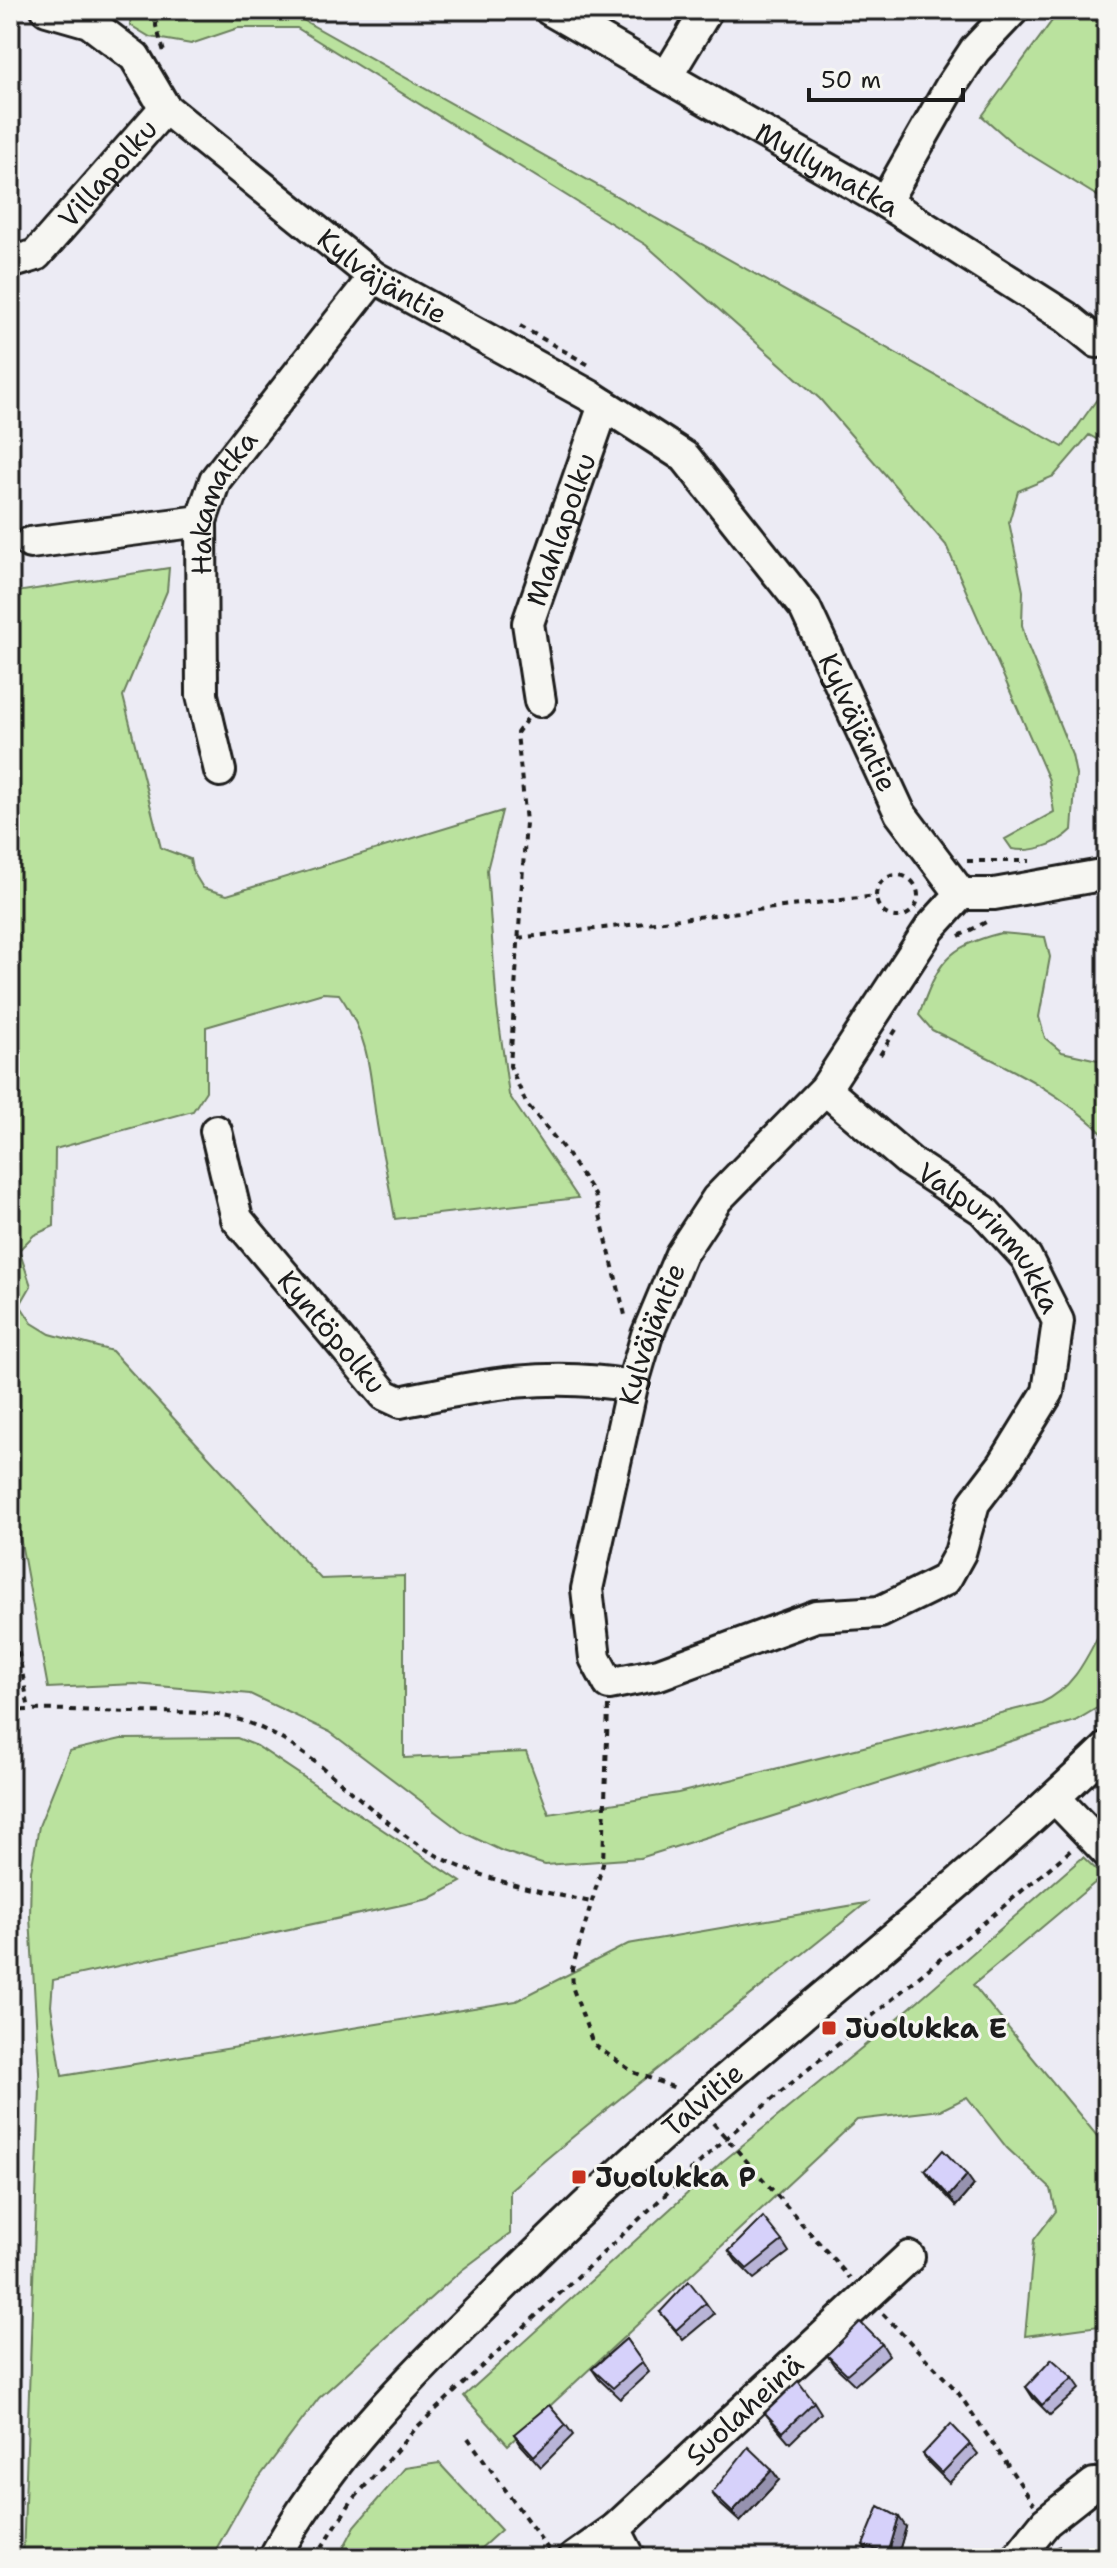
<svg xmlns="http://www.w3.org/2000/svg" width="1117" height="2568" font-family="'Shantell Sans',sans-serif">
	<rect width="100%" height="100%" fill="#ecebf4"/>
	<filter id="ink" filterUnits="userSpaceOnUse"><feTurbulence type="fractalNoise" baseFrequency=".0125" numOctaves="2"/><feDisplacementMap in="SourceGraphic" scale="16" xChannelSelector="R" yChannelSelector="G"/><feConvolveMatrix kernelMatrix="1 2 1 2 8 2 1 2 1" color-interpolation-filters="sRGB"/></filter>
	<g filter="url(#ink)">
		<path fill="#bae29e" stroke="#6b7f5d" stroke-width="2" d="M131,10H285L1063,447L1100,395L1107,392V445L1089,435L1054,476L1018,491L1009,522L1023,591L1022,625L1027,644L1072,755L1076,775L1072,830C1057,845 1032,853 1012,849L1005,839L1054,812L1049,780L946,545L820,399L646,245L297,28H238L191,44L150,37L130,25Z
			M1060,10H1105L1107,15V202L1016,146L982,116Z
			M169,568L167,591L123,696L161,848L190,859L192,870L203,888L227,895L502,811L487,870L497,1008L509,1095L578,1198L395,1219C391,1194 386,1170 381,1146C368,1088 377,1048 339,994L323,993L206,1027V1091L193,1111L55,1149L54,1226L34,1235L19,1250L31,1286L20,1305L32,1323L50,1334L112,1351L321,1579L404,1576V1758L526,1752L549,1814L678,1793L1041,1703C1077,1687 1089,1652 1107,1619V1702L1075,1721L640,1858L545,1865L502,1851L462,1832L330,1732L250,1694L135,1684L48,1688L10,1483V593Z
			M1001,933L1045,937L1050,957L1039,1017L1045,1038L1062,1052L1107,1062V1138C1058,1087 994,1061 932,1030L919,1015C938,963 946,947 1001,933Z
			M237,1738L257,1746L461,1882L429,1899L53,1980L51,2006L62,2076L516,2001L628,1944L866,1903C748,2000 625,2090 510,2190V2234L462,2270L319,2398L249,2491L211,2558H23L40,2089L30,1917L31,1871L39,1826L69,1751L121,1739Z
			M1083,1857L1103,1876L973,1985L1107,2148V2325L1025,2336L1034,2240L1056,2211L1051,2189L1007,2148L967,2097L941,2110L857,2120L508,2445L464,2396L722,2162L897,2019Z
			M439,2463L501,2530L470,2558H338L355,2526L405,2468Z"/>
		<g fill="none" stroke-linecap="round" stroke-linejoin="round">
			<defs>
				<g id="minor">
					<path id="s1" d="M47,10L89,22L135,57L165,108L374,277L592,397L685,457L805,608L900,813L961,894"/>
					<path id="s2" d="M550,10L885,202L1066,317L1097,342"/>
					<path d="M667,76L707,10"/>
					<path d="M885,202L951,86L975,50L1013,10"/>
					<path id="s3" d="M10,263L36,255L165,108"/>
					<path d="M30,543L201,521"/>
					<path id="s4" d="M540,701L528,623L604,405"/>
					<path id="s5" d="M220,771L202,695L201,521L215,480L374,277"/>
					<path d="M961,894H994L1107,874"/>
					<path id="s6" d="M825,1089L910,1162L983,1210L1026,1257L1058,1321L1048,1392L1003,1465L974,1503L960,1553L945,1580L880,1612L816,1616L659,1674L609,1684L595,1658L587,1589L632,1386L647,1335L681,1254L717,1199L825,1089L930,928L961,894"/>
					<path id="s7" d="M216,1131L237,1219L385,1395L400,1402C483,1385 546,1371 632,1386"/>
					<path d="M1055,1798L1107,1852"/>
					<path d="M615,2529L630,2558"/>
					<path id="s8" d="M274,2558C331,2453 414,2374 498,2291C562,2227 628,2164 696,2105C833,1986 976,1874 1107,1748"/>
					<path id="s9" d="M574,2558L615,2529L909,2257"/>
					<path d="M1017,2558L1046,2522L1094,2484"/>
				</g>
			</defs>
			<use href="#minor" stroke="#1c1c1c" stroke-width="36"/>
			<path stroke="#1c1c1c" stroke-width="4" stroke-dasharray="6 6" stroke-linecap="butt" d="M157,10L156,26L165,55
				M520,326L589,365
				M527,719L517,733L526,822L510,1066L526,1103L563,1148L595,1195L626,1319
				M967,861H1030
				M876 896a21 21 0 1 1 42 0a21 21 0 1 1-42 0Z
				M959,936L990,920
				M518,938L876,896
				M880,1055L899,1025
				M10,1604L29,1710
				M608,1706L603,1864L572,1969L573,1989L593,2044L633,2072L678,2089
				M10,1711C50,1708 91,1711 132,1712C169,1713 210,1709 246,1722C312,1746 361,1807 419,1845C472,1879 530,1889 591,1902
				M713,2123L850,2278
				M883,2314L957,2391L1034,2504
				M468,2438L551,2553
				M1058,2546L1064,2558
				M315,2558L351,2502L417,2427L727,2137L1071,1850"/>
			<use href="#minor" stroke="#f6f6f2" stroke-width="30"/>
		</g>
		<path fill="#b8b4d7" stroke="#1c1c1c" stroke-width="2" d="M925,2170L974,2185L956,2206L932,2180Z
			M782,2241L789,2252L754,2279L736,2261L729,2251Z
			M706,2303L714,2314L683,2340L660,2312Z
			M626,2339L649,2372L620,2399L599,2379L592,2369Z
			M882,2344L889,2355L855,2385L834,2365L827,2355Z
			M1073,2378L1080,2388L1050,2415L1033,2398L1026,2387Z
			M814,2402L821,2413L790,2443L773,2423L765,2413Z
			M566,2425L573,2435L541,2467L521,2445L514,2434Z
			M970,2444L978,2454L949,2483L930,2464L923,2454Z
			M772,2470L779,2480L740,2522L719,2503L712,2493Z
			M906,2527L897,2558H878L870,2555L863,2545Z"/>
		<path fill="#9692af" stroke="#1c1c1c" stroke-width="2" d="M967,2175L974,2185L956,2206L949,2196Z
			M772,2470L779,2480L740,2522L732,2512Z
			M899,2517L906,2527L897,2558H890L888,2554Z"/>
		<path fill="#d6d1fa" stroke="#1c1c1c" stroke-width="2" d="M943,2150L967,2175L949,2196L925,2170Z
			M763,2217L782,2241L747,2269L729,2251Z
			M689,2281L706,2303L676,2330L660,2312Z
			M860,2322L882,2344L847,2374L827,2355Z
			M626,2339L642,2362L613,2388L592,2369Z
			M1052,2359L1073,2378L1042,2405L1026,2387Z
			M798,2381L814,2402L783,2432L765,2413Z
			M549,2405L566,2425L534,2456L514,2434Z
			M951,2424L970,2444L942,2473L923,2454Z
			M748,2447L772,2470L732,2512L712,2493Z
			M879,2506L899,2517L888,2554L863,2545Z"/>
	</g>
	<g fill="#c8321e" stroke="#f6f6f2" stroke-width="3">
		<rect x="821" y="2020" width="16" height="16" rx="4"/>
		<rect x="571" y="2169" width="16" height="16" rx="4"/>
	</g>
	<g text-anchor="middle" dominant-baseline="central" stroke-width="6" stroke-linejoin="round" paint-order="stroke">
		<g font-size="28" fill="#1c1c1c" stroke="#f6f6f2">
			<text stroke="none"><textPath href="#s2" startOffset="320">Myllymatka</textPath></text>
			<text stroke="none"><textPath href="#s3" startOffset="136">Villapolku</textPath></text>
			<text stroke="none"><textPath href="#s1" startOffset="436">Kylväjäntie</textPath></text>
			<text stroke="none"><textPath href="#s5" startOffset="276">Hakamatka</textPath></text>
			<text stroke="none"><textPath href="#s4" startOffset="178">Mahlapolku</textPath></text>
			<text stroke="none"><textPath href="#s1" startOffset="1108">Kylväjäntie</textPath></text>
			<text stroke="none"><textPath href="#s6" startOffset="224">Valpurinmukka</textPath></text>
			<text stroke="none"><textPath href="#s7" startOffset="238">Kyntöpolku</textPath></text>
			<text stroke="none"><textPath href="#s6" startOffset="1340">Kylväjäntie</textPath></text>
			<text stroke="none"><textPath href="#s8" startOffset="630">Talvitie</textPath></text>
			<text stroke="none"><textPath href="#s9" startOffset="226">Suolaheinä</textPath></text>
		</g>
		<g font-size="28" font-weight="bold" fill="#1c1c1c" stroke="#f6f6f2" text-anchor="start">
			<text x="845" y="2028">Juolukka E</text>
			<text x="595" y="2177">Juolukka P</text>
		</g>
	</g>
	<rect width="1117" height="2568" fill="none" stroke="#f6f6f2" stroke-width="40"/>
	<rect x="20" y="20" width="1077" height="2528" fill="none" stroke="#1c1c1c" stroke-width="3" filter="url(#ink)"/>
	<path d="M809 88v12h154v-12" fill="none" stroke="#1c1c1c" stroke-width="4"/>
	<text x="821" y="88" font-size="24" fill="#1c1c1c" stroke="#f6f6f2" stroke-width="6" paint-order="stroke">50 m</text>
</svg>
